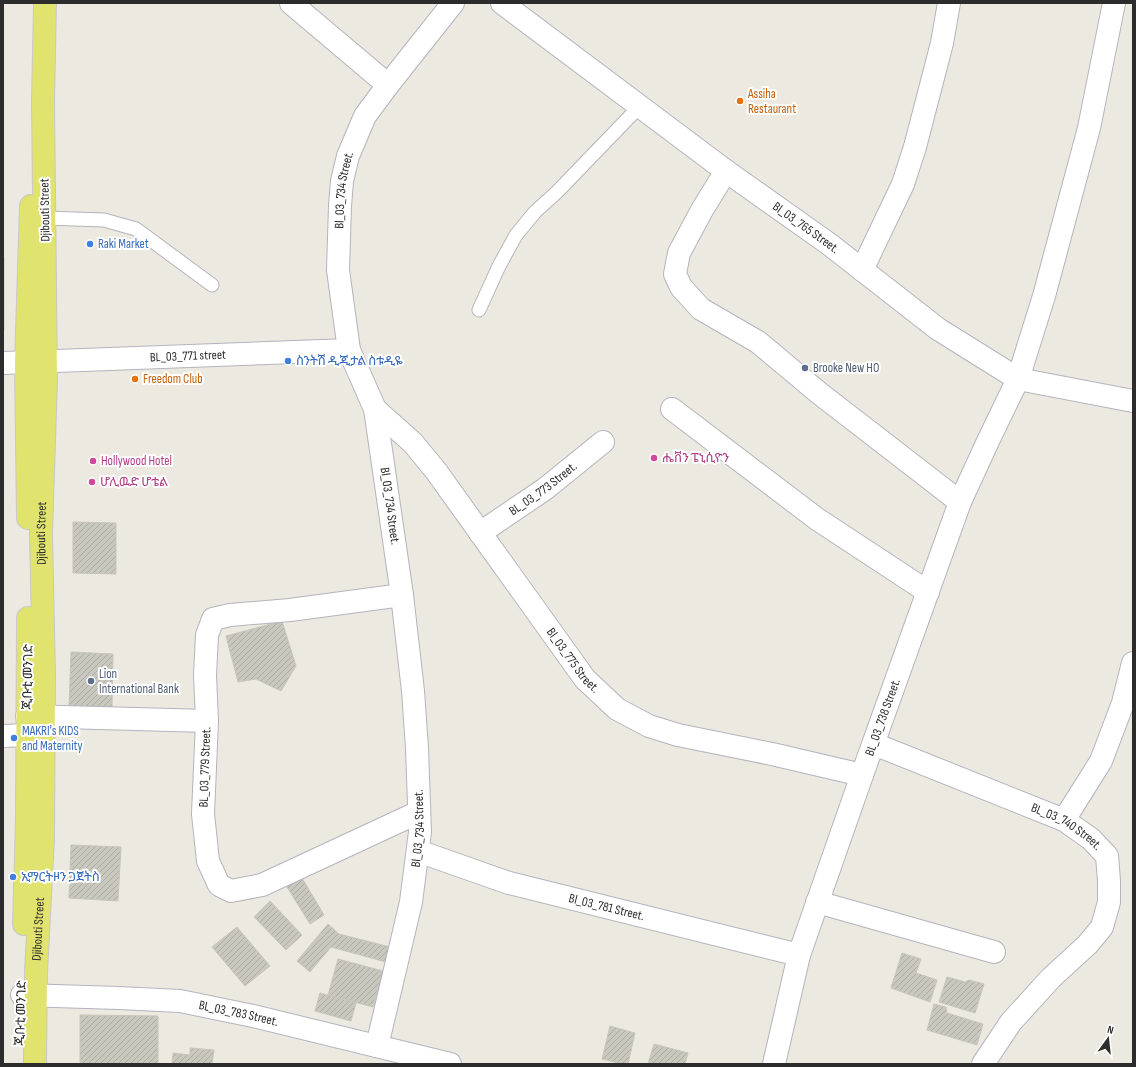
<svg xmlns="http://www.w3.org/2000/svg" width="1136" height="1067" font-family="'Sofia Sans Condensed','Noto Sans Ethiopic',sans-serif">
	<defs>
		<pattern id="building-hatch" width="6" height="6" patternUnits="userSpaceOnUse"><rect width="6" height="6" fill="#c8c8be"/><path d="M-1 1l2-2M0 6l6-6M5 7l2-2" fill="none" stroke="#acaca3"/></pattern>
	</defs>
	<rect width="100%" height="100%" fill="#eceae0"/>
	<path fill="url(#building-hatch)" stroke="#c8c6ba" d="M3,257H4V330H3Z
		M73,522L116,523V574L73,573Z
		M282,621L296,666L281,691L256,679L238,682L226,636Z
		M71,652L113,654L112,709L69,708Z
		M71,845L121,847L118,901L69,898Z
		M302,878L324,915L310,924L287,887Z
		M270,901L302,935L286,950L254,917Z
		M328,924L339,934L390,947L386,962L331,947L310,972L297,961Z
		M237,927L270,966L245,986L212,947Z
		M902,953L921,959L916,973L937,980L930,1002L891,988Z
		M338,959L383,971L373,1007L328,995Z
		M947,977L965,982L969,980L984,984L975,1013L939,1002Z
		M320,993L356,1003L351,1021L315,1011Z
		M934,1004L946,1007L947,1013L983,1024L977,1045L927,1030Z
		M80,1015L158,1016V1064H80Z
		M610,1026L635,1033L628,1064H622L602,1059Z
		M654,1044L688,1053L685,1064H648Z
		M190,1048L214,1050L212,1064H172L173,1053L190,1055Z"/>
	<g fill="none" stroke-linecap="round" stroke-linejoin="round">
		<defs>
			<path id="lane" d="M45,218L104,220L136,229L212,285
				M479,310L499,266L516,235L535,212L557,192L640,106"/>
			<g id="street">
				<path d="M291,3L388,85"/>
				<path d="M726,171L702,210L679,253L675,274L681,287L701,309L758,342L819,393L960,502"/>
				<path d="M862,270L903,184L915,147L942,43L949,3"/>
				<path id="s1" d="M3,363L349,350"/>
				<path id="s2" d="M375,409L413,443L436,471L585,679L617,709L649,726L678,735L772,754L862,775"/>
				<path d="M672,409L817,519L928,592"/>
				<path id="s3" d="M480,533L545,489L603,442"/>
				<path d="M402,595L290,610L230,615L213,619L207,635L205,675L207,721L203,814L208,861L219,885L231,891L262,885L419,812"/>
				<path d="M27,716L207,721"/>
				<path d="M3,736L27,735"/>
				<path id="s4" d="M874,744L1064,820L1091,839L1107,856L1109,881V902L1102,927L1088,944L1051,978L1011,1022L983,1064"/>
				<path d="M1064,820L1101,761L1123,703L1133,663"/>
				<path id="s5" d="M418,851L509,883L799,955"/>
				<path d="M817,902L994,952"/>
				<path id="s6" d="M22,995L119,998L180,1001L253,1016L450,1064"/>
				<path id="s7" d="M377,1046L411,902L420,832L417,748L413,691L402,595L375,409L349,350L338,270L340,206L342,181L348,156L365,116L388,85L453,3"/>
				<path id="s8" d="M774,1064L799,955L862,775L960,502L989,439L1018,379L1044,296L1089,128L1114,3"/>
			</g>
			<g id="secondary">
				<path id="s9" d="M502,3L726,171L829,244L938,329L1018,379L1133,401"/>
			</g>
			<g id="primary">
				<path d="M28,518L26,363L31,206"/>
				<path d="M24,924L27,819L28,618"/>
				<path id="s10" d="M35,1064L36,972L43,839L44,675L41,534L46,379L43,101L45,3"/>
			</g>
		</defs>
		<use href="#lane" stroke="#b4b3be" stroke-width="15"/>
		<use href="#street" stroke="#b4b3be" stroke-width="24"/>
		<use href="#secondary" stroke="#b4b3be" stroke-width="24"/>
		<use href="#primary" stroke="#c8c8c8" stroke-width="24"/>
		<use href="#lane" stroke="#fff" stroke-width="13"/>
		<use href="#street" stroke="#fff" stroke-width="22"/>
		<use href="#secondary" stroke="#fff" stroke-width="22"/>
		<use href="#primary" stroke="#e0e36e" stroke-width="22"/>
	</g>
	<g fill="#e8710a" stroke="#fff" stroke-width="1.5">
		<circle cx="740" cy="101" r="4"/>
		<circle cx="135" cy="379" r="4"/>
	</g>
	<g fill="#3f7fe0" stroke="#fff" stroke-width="1.5">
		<circle cx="90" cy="244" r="4"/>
		<circle cx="288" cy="361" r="4"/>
		<circle cx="14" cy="738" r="4"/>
		<circle cx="13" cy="877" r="4"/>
	</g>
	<g fill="#5c6f8a" stroke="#fff" stroke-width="1.5">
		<circle cx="805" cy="368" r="4"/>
		<circle cx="91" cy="681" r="4"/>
	</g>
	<g fill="#d1479c" stroke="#fff" stroke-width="1.5">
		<circle cx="654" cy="458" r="4"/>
		<circle cx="93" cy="461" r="4"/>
		<circle cx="92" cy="482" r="4"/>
	</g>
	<g text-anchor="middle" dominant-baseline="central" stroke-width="4" stroke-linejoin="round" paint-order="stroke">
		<g font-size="13" fill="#c56008" stroke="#fff" text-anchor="start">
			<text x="748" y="94">Assiha<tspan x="748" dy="15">Restaurant</tspan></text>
			<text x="143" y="379">Freedom Club</text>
		</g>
		<g font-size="13" fill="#2c2c2c" stroke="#fff">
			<text stroke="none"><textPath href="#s7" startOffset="870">Bl_03_734 Street.</textPath></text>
			<text transform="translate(45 210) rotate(-91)">Djibouti Street</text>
			<text stroke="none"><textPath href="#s9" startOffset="378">Bl_03_765 Street.</textPath></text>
			<text stroke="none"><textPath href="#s1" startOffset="185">BL_03_771 street</textPath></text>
			<text stroke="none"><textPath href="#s3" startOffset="77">BL_03_773 Street.</textPath></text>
			<text transform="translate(390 506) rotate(82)">Bl_03_734 Street.</text>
			<text stroke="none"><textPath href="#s10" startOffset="531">Djibouti Street</textPath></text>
			<text stroke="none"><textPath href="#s2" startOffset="321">Bl_03_775 Street.</textPath></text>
			<text transform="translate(28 677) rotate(-89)">ጂቡቲ መንገድ</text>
			<text stroke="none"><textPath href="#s8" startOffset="364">BL_03_738 Street.</textPath></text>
			<text transform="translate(205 767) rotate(-88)">BL_03_779 Street.</text>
			<text stroke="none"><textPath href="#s4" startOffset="210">BL_03_740 Street.</textPath></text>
			<text stroke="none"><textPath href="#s7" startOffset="222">Bl_03_734 Street.</textPath></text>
			<text stroke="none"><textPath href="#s5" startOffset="197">Bl_03_781 Street.</textPath></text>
			<text stroke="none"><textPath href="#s10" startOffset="135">Djibouti Street</textPath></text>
			<text transform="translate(21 1013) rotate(-88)">ጂቡቲ መንገድ</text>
			<text stroke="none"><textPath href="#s6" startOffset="218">BL_03_783 Street.</textPath></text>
		</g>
		<g font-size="13" fill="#366cbe" stroke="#fff" text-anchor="start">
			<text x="98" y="244">Raki Market</text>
			<text x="296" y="361">ስንትሽ ዲጂታል ስቱዲዬ</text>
			<text x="22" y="731">MAKRI's KIDS<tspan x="22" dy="15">and Maternity</tspan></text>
			<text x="21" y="877">ኢማርትዞን ጋጀትስ</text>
		</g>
		<g font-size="13" fill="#4e5e75" stroke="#fff" text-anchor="start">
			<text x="813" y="368">Brooke New HO</text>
			<text x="99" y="674">Lion<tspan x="99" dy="15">International Bank</tspan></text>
		</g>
		<g font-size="13" fill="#b23c85" stroke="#fff" text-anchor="start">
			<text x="662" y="458">ሔቨን ፔኒሲዮን</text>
			<text x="101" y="461">Hollywood Hotel</text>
			<text x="100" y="482">ሆሊዉድ ሆቴል</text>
		</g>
	</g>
	<rect width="1136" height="1067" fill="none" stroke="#2c2c2c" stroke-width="8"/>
	<g transform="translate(1108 1039) rotate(15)" stroke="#ffffff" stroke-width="3" paint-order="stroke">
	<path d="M0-3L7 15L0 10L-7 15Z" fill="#2c2c2c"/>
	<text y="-6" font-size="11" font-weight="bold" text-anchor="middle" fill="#2c2c2c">N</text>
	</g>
</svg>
